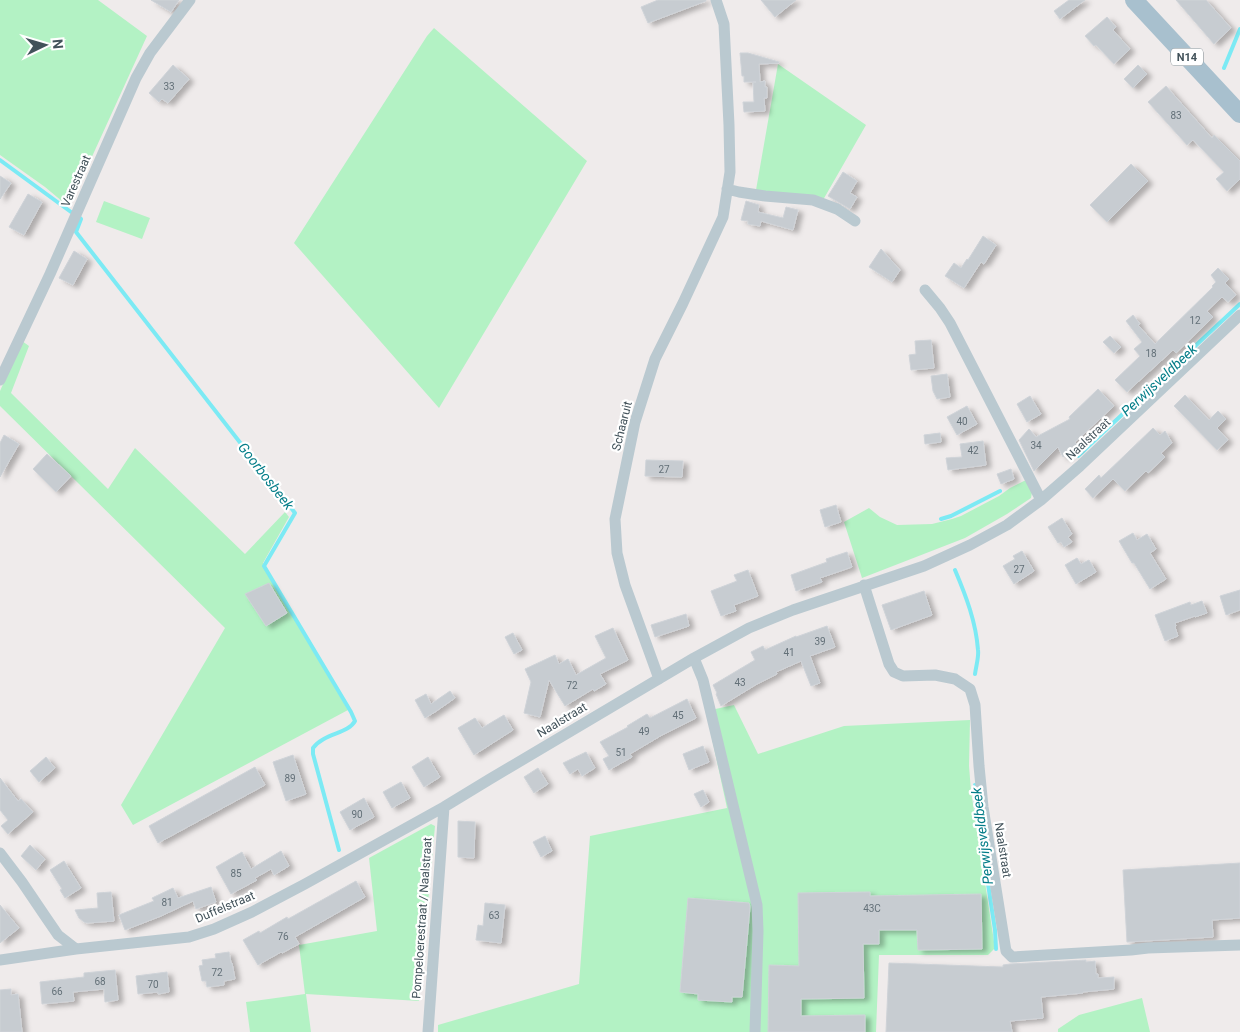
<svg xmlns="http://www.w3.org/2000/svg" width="1240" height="1032" font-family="Roboto,sans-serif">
	<defs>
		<filter id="shadow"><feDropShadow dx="5" dy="3" stdDeviation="2.5" flood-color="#0004"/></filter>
	</defs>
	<rect width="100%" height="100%" fill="#efebeb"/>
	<path fill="#b3f2c4" d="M0,0H98L147,36L69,207L45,187L0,155Z
		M434,28L587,161L439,408L294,243L427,36Z
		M778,64L866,125L823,200L756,190Z
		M104,201L150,218L142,239L96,222Z
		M22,341L29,346L11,393L108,489L135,448L245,554L285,512L289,517L263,563L272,581L348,710L133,825L121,805L225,628L0,406V391Z
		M1026,480L1032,492L1031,498L1007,514L965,538L862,578L844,522L869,508L880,517L897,525L932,524L952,519L961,516L999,496L1010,488Z
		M734,705L758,754L844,726L970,720L969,766L971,791L995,948L988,955H879L876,1032H438V1025L579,984L590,836L727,808L706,711Z
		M431,824L435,826L419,1001L306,994L311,1032H250L246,1002L305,994L299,945L377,931L369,858Z
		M1142,998L1150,1032H1058V1029L1079,1015Z"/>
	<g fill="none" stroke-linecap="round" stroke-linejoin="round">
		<path stroke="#7ceaf4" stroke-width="4" d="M1224,68L1240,29
			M0,160L71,212
			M80,218L81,219L76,232L295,513L264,566L351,712L355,721C348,734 324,733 313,748V754L339,850
			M1078,456L1240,304
			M941,519L951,516L1000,491
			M955,570C966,596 976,622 978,650C979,657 976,666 975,674
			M975,785L976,805L995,930L996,949"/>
	</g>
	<path fill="#c7ccd1" stroke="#cfd3d8" filter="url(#shadow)" d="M151,0H179L171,12Z
		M658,0H706V1L648,23L641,7Z
		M761,0H796L775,17Z
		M1069,0H1085L1060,19L1054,11Z
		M1176,0H1206L1231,28L1214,44Z
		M1107,17L1116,27L1113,30L1130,49L1114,64L1096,45L1094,46L1085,36Z
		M740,53H748L779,62V63L759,64L760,82L765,81V87H767V98H764L765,111L744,112L743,102H754L753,82H756H744V76H742Z
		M173,65L189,79L168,103L162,99L159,102L149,93Z
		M1138,65L1147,74L1133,88L1124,79Z
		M1166,86L1212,138L1214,135L1240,161V179L1227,191L1216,179L1224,172L1193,140L1187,145L1148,102Z
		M1131,164L1148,181L1107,222L1090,205Z
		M843,172L857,181L850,193L857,197L850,209L828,196Z
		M0,176L11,183L0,199Z
		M28,194L42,202L24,235L9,227Z
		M746,201L759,205L758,212L783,218L786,207L798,210L793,230L761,221L760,226L748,224V221L741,220Z
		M983,236L996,245L984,264L981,262L964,288L945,276L954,263L961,268L967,259L968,260Z
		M881,249L900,270L892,282L869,267Z
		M74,251L87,259L73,285L59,278Z
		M1218,268L1229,279L1225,283L1236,295L1228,302L1222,297L1207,311L1213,317L1176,353L1173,350L1127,392L1115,380L1140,356L1134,349L1142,342L1126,321L1133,315L1140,324L1138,325L1155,344L1213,287L1212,286L1216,282L1211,275Z
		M1110,336L1121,347L1114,353L1103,342Z
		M931,340L934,368L911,370L909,355L916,354L915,341Z
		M947,374L950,397L937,399L933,391L931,376Z
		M1098,389L1114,406L1075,442L1079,448L1063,457L1058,447L1034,471L1019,440L1029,429L1036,437L1070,419L1069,417Z
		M1185,395L1209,420L1218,411L1226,419L1217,428L1228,440L1217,450L1174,406Z
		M1030,396L1041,414L1027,422L1017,404Z
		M967,406L977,424L957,435L947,417Z
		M1153,428L1160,435L1165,431L1172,443L1161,453L1165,457L1148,473L1146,471L1125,491L1113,479L1093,498L1085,489L1099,475L1101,478Z
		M940,433L941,442L925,444L924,435Z
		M4,435L19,444L0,477V443Z
		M983,441L986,465L948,470L946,458L962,457L960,444Z
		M47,454L71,476L56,492L33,469Z
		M646,460L683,461L682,477L645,476Z
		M1011,469L1014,479L1001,484L997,474Z
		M836,505L841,522L825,527L820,510Z
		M1062,518L1072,534L1068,537L1072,542L1064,547L1061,542L1058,543L1048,527Z
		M1133,533L1137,540L1147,534L1156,549L1150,553L1166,579L1150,589L1134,563H1132L1119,541Z
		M1022,551L1034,571L1014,584L1003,566L1015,559L1013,556Z
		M847,552L852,567L820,578L822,582L796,591L791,575L827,562L826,559Z
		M1077,558L1081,564L1089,560L1096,572L1076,584L1065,565Z
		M748,570L758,596L734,605L736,611L721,616L711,591L737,581L734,575Z
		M269,583L287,613L266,626L245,594Z
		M1240,590V610L1226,615L1220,596Z
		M924,591L932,615L891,630L882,605Z
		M1202,601L1207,613L1195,617V616L1175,623L1176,626L1175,627L1178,636L1165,641L1155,615L1190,602L1191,605Z
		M686,614L689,626L655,637L651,625Z
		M827,626L835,647L810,656L820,683L811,686L801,661L776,672L777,674L757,684L721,706L716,694L717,693L713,685L755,660L751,652L763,646L765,650L796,636V637Z
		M613,628L628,660L600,674L606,684L594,691L593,689L565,706L549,680L540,717L524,713L531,682L525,669L555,655L559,664L568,659L576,675L606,658L595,636Z
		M513,633L522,650L514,654L505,637Z
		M450,691L455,698L435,712L425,718L415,700L426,694L431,704Z
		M687,699L696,718L662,735L630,754L632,757L609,770L603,759L609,756L600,742L628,727L627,726L647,714L650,718Z
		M504,715L513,730L474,755L458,728L475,718L482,728Z
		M703,746L709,762L689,770L683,754Z
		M586,752L595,768L582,776L578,769L570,774L563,763Z
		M293,755L306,794L286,801L273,762Z
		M46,757L55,768L39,782L30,771Z
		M428,757L440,777L424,787L412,767Z
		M255,767L265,785L158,843L149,826Z
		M538,768L548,784L534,793L524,777Z
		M0,778L18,801L21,799L33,812L8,834L1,826L8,820L0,810Z
		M401,782L410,798L392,808L383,792Z
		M703,790L709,802L701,807L694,794Z
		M364,798L374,817L350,830L340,812Z
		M458,821L475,822L474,858L458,857Z
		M545,836L552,851L541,857L533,842Z
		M30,845L45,859L36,870L21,856Z
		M281,851L289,866L274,875L271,869L255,878L257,880L231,894L216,867L242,852L251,869Z
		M64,861L81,888L65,898L60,890L62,889L50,870Z
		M1240,863V918L1212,920L1213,937L1127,942L1123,870Z
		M356,881L365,897L295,937L299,944L282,953L281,952L258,965L243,940L259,931L260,933L287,917L288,919Z
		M211,887L216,902L196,909L193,901L161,916L125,930L119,915L154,901L152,898L173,888L178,898Z
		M111,892L114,921L88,923L84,922L79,918L75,910L98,908L97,893Z
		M870,892V896L981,894L982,949L918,950L917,930H879V944H863L864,998L801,999V1016L865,1015V1032H768L769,965L799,966L798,893Z
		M688,898L749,903L750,907L742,997H732V1002L698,1000V994L680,992Z
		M485,903L505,905L501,943L476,940L478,925L483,926Z
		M0,905L19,928L0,943Z
		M229,952L231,963H232L235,979L224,981V985L207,987L206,981H202L199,966L203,965L202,960L216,958L215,954Z
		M1086,960V962L1095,961L1096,974H1098V978L1114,977V989L1083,992V993L1041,997L1043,1018L1010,1021L1012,1032H886L889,963L1003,967V965L1010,964Z
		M115,970L118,1000L105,1002L104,989L73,992L74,1001L42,1004L40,982L84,977V973Z
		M167,972L169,992L158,994V992L138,994L136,976Z
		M11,989V995L18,994L22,1032H0V990Z"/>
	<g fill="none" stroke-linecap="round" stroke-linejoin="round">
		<path stroke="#bac9d0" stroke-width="11" d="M727,189L739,192L765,196L813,200L837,209L855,221
			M925,290L940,308L950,323L1041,500
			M0,380L50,274L136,78L150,53L190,0
			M864,585L889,664L894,672L903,676L935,675L955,679L970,689L975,705L979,766L983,807L1006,951L1012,957L1131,950L1148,948L1240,945
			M694,658L703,680L757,905L758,931L755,1032
			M659,679L625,585L617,553L615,519L635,422L655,359L683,303L723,217L730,172L729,125L724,24L716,0
			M0,853L22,882L45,916L58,935L76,949L189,937L214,929L252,912L305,884L444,807L490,779L694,658L749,628L793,610L924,566L970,545L1007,525L1041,500L1080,466L1240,315
			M0,960L76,949
			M428,1032L444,807"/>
		<path stroke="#a8c0ce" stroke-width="18" d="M1134,0L1240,114"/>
	</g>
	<g text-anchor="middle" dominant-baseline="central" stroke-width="4.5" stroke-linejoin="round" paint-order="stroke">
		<g font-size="10" fill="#637078">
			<text x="169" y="86">33</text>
			<text x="1176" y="115">83</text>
			<text x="1195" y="320">12</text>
			<text x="1151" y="353">18</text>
			<text x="962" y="421">40</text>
			<text x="1036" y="445">34</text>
			<text x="973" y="450">42</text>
			<text x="664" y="469">27</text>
			<text x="1019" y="569">27</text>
			<text x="820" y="641">39</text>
			<text x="789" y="652">41</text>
			<text x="740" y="682">43</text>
			<text x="572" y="685">72</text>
			<text x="678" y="715">45</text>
			<text x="644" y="731">49</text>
			<text x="621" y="752">51</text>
			<text x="290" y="778">89</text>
			<text x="357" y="814">90</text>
			<text x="236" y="873">85</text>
			<text x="167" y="902">81</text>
			<text x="872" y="908">43C</text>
			<text x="494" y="915">63</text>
			<text x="283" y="936">76</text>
			<text x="217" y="972">72</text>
			<text x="100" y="981">68</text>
			<text x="153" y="984">70</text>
			<text x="57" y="991">66</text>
		</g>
		<rect fill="#fff" stroke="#7b868c" stroke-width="1" x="1171" y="48.5" width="32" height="17" rx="4"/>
		<g font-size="11" font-weight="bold" fill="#42525a">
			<text x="1187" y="57">N14</text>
		</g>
		<g font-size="12" fill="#42525a" stroke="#fff">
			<text transform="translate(76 181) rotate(-66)">Varestraat</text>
			<text transform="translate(622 426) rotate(-76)">Schaaruit</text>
			<text transform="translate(1088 439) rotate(-43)">Naalstraat</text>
			<text transform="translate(562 720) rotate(-31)">Naalstraat</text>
			<text transform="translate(1003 850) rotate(81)">Naalstraat</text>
			<text transform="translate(225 907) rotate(-23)">Duffelstraat</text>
			<text transform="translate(422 918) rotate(-86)">Pompeloerestraat / Naalstraat</text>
		</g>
		<g font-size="14" font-style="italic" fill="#047d88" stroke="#fff">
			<text transform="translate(1159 380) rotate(-43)">Perwijsveldbeek</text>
			<text transform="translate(266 476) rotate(52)">Goorbosbeek</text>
			<text transform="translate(982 836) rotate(-97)">Perwijsveldbeek</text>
		</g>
	</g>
	<g transform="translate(45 45) rotate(85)" stroke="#ffffff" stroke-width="4" paint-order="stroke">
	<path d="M0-4L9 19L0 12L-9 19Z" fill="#42525a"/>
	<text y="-8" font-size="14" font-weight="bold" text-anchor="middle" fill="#42525a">N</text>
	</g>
</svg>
